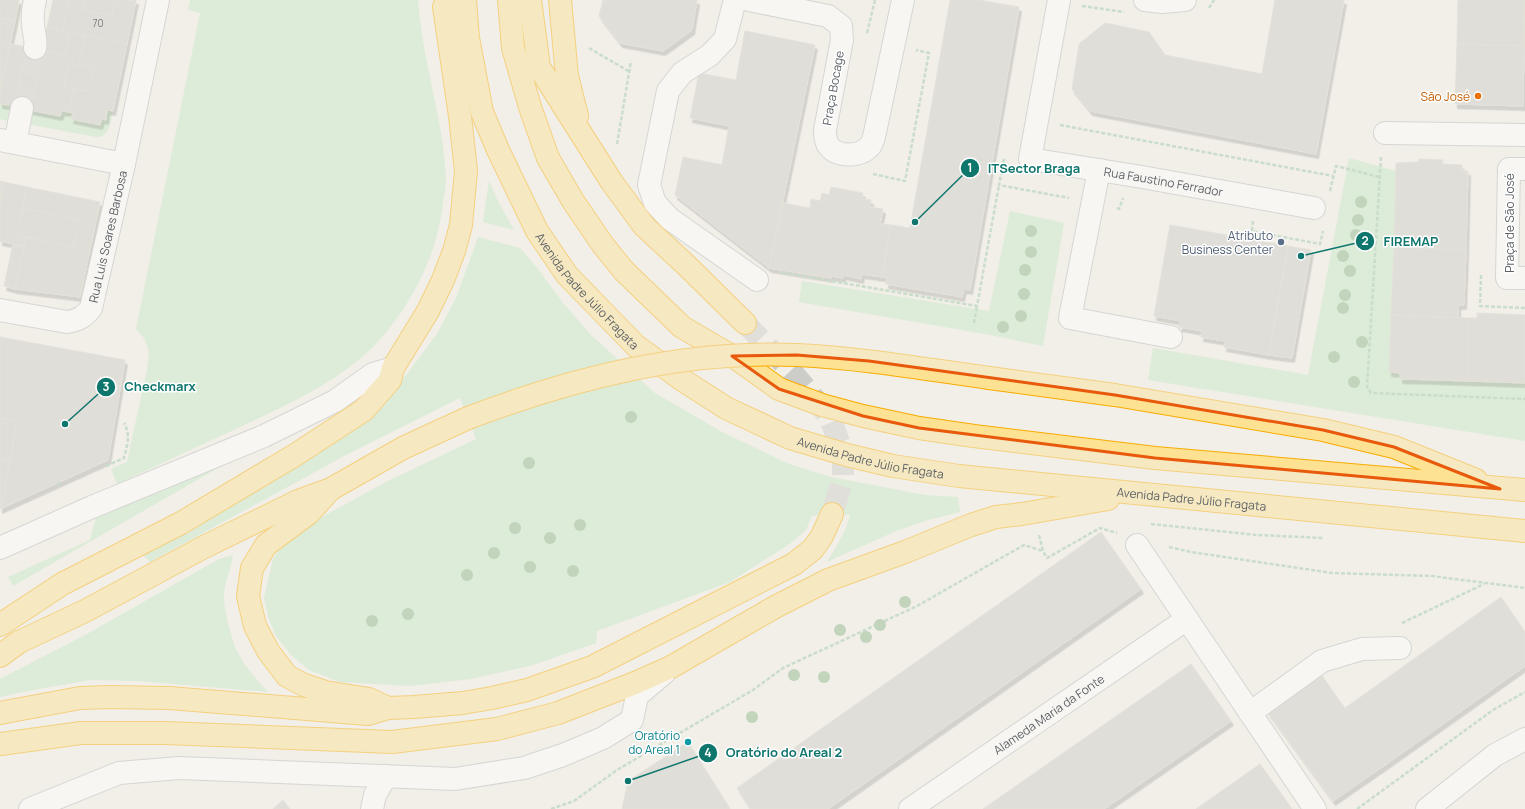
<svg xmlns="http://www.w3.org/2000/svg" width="1525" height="809" font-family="Manrope,sans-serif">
	<defs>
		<filter id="shadow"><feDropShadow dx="2.5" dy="4.5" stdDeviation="0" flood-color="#0004"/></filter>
	</defs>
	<rect width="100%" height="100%" fill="#f1efe8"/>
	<path fill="#c5e8c5" d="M190,0H418C422,60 443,117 446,177C446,183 445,190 444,196C441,220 437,241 427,264C413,298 390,333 361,358C326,388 282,407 240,427C199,446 158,465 117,484L111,469L127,462L147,369L149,352L144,338L136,329L200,13L188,10Z
		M0,104L15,106L11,122L0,119Z
		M30,110L60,116L62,111L73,113L71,118L106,119L107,110L113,111C110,123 110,137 96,137L27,124Z
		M1349,158L1396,171L1389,372L1400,373V379L1525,383V441L1148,380L1153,348L1308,375Z
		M489,181L499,203L514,230L483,222Z
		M1010,211L1064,223L1043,346L985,334L799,302L802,281L989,311Z
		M478,237L520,248L538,269L563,303L591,335L655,393L722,432L789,464L831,477L925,495L958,497L960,512L928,520L896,531L827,562C836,547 846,532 850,515L832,514L812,516L806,530L791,543L730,582L597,631L596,643L533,665L471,679L410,686L340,682L309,670L291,655L276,636L268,617L264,598L273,559L282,546L298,532L322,517L386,482L476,439L460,398L346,455L150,562L143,555L241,500L370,414L408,373L438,332L456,298Z
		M258,445L13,586L8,577L90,540L98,511Z
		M233,555C231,570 223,585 224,600C225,613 232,642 238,653C246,668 257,680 268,692L139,681L91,680L33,690L0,697V679L87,634L219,559Z"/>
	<path fill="#cccac5" stroke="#d6d1c6" filter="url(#shadow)" d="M0,0H19L15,21L0,18Z
		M53,0H69L63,31L47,27Z
		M69,0H84L82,9L112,16L115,0H136L127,44L63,31Z
		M84,0H115L112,16L82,9Z
		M603,0H697L692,30L663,51L620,43L599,16Z
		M950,0H979L1019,7L970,290L964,289L962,297L886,284L887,278L882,277L891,225L910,228Z
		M1275,0H1344L1316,154L1090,111L1072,89L1079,44L1105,23L1149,32L1165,55L1262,74Z
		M1458,0H1525L1524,46L1457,44Z
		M0,18L15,21L10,44L0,41Z
		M47,27L69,32L65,55L42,50Z
		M745,31L815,45L769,268L675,195L683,157L722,165L729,126L690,118L699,73L736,80Z
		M69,32L85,35L79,65L69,63L64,87L74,89L69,112L62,111L60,116L30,110L42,50L65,55Z
		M85,35L127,44L113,111L107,110L106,120L102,119L100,125L71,119L73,113L69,112L74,89L89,91L94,68L79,65Z
		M0,41L10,44L0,91Z
		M10,44L27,47L15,106L0,104V91Z
		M1457,44L1524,46L1523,106L1455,104Z
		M27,47L42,50L30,110L15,106Z
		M69,63L94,68L89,91L64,87Z
		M1419,159L1443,160L1442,164L1462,165V171H1468L1466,250L1394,247L1396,163L1419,162Z
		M0,181L4,182L0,203Z
		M4,182L27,187L17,235L26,237L24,246L0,241V203Z
		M27,187L100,202L80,297L15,289L26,237L74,247L79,220L23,208Z
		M831,187L863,193L862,199L871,200L870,207L883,209L880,224L891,225L882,277L862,274L861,279L843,275V278L831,276V278L769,268L783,203L810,208L811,199L820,201L822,193L829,195Z
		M23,208L79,220L74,247L17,235Z
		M1170,225L1288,246L1269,355L1224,347L1225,341L1201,337L1202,331L1179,327L1181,321L1154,316Z
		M13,244L24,246L15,289L4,286Z
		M1288,246L1311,250L1292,358L1269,355Z
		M1394,247L1466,250L1464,305H1458V318L1391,315Z
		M1477,313L1525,315V383L1467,381L1469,318H1477Z
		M1391,315L1469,318L1467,381L1400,379V373L1389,372Z
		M0,337L125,360L108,460L2,508L17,421L0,418Z
		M0,418L17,421L10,461L0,459Z
		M0,459L10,461L6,485L0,484Z
		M0,484L6,485L2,508L0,509Z
		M1101,532L1141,589L828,809H751L737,788Z
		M1501,597L1525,632V666L1385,765L1345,708Z
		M1191,664L1231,721L1104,809H983Z
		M1320,673L1385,765L1333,801L1267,711Z
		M688,742L730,809H622L628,781Z
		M1260,764L1292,809H1196Z
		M283,800L290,809H273Z"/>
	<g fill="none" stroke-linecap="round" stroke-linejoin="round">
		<path stroke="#ccccc8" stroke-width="22" stroke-dasharray="22 11" stroke-linecap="butt" d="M22,108L35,48"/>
		<path stroke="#ccccc8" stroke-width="22" stroke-dasharray="22 11" stroke-linecap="butt" d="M745,323L793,373L829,416L843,452V478L832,514"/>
		<defs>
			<g id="minor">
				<path d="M735,0L725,39L710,55L682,73L668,91L649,185L655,203L670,219L757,280"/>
				<path d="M749,0L828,16L841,26L842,40L825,130C825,135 825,140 828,145C837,158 860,157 870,146C872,144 873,140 874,137L903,0"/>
				<path id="s1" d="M1059,0L1030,159L1142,177L1314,208"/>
				<path d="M1145,0L1162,2L1185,0"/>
				<path d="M35,48C37,38 33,33 33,23C32,15 33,8 35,0"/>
				<path d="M1385,133L1525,135"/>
				<path d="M0,140L124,164"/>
				<path d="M15,143L22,108"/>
				<path d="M1525,169H1509L1507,278H1525"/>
				<path d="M1099,170L1070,318L1171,337"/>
				<path id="s2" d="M0,310L67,322C79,320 84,317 91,308L124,164L158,0"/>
				<path d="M1137,545L1315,809"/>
				<path d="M0,548L92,507L264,436L335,401L373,374L393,368"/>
				<path d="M1250,713L1322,661L1362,649L1400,648"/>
				<path d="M30,809L119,773L179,768L455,779L524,768L563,755L603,738L632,720L637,696L664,673"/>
				<path d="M372,809L375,795L386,776"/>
				<path id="s3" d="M910,809L1187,619"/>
				<path d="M1427,809L1495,755L1525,739"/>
			</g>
			<g id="highway">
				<path id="s4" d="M465,0L468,38L482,112L498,150L537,231L567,275L636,346L684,381L726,408L790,438L847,455L893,466L959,476L1525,531"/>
				<path d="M509,0L513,48L530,107L548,158L573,201L603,245L624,271L682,327L737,359L779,389L822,405L863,416L919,428L974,436L1155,458L1525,490"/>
				<path d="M530,0L539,67L611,181L644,226L685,264L745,323"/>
				<path d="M560,0L567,76L577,116"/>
				<path d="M989,378L1115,395L1323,430L1394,447L1476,480"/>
				<path d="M329,491L309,513L266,545L252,568L248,596L255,626L268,651L287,676L304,685L325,692L369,699L388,708"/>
				<path d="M0,625L62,584L181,523L295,455L364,410L390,380L393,368L428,311L443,280L454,251L461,225L466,171L460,116L444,7L447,0"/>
				<path d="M0,656L19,642L85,611L204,547L298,501L331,489L403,448L468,418"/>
				<path d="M0,713L80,698L109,697L169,698L368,714L388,708L414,707L463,703L492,698L527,690L592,667L794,564L813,549L822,536L832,514"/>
				<path d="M0,744L81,733H165L392,742L497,729L558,713L635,683L671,667L775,607L828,580L905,552L971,525L996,517L1022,514L1108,499"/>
			</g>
		</defs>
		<use href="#minor" stroke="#b5b8bc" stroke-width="24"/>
		<use href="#highway" stroke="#f9ab00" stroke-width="24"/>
		<path stroke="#9cc7a9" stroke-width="2.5" stroke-dasharray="4 2" stroke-linecap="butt" d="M1082,6L1124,12
			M1209,8L1214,0
			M867,33L875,0
			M589,48L630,72
			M1060,125L1333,176
			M617,144L631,61
			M1381,157L1367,387L1371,393L1525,399
			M1004,159L999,185L1069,198
			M873,174L905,181L929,53L916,50
			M1330,191L1336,166L1379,177
			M1117,208L1119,209L1123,198
			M1253,221L1252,231L1320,244L1323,231
			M779,272L977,306L999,185
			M1481,275L1480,306L1525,308
			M974,323L977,306
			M106,466L124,458C127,445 131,435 124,423
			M58,482L60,487
			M1151,524L1257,535L1324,538
			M1039,535L1043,551L1047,558L1100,528L1117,533
			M1169,547L1191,552L1332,573L1432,576L1525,588
			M1402,623L1484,584
			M551,809L574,801L617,770L753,690L783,668L917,606L1024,545L1043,551
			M1357,809L1493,710L1525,692"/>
		<use href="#minor" stroke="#fff" stroke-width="22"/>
		<use href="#highway" stroke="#fde293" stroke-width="22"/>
		<defs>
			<path id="highway-bridge" d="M468,418C573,378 684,350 797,355C861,358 925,369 989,378"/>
		</defs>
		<use href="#highway-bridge" stroke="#f9ab00" stroke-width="24" stroke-linecap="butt"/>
		<use href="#highway-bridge" stroke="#fde293" stroke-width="22"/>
	</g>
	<g fill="#89b387">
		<circle cx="1361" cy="202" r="6"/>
		<circle cx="1358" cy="220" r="6"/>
		<circle cx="1031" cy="231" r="6"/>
		<circle cx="1356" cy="235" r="6"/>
		<circle cx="1031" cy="252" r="6"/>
		<circle cx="1343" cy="256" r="6"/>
		<circle cx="1025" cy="270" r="6"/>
		<circle cx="1350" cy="271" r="6"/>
		<circle cx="1024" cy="294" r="6"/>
		<circle cx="1345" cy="295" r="6"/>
		<circle cx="1343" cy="308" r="6"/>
		<circle cx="1021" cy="316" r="6"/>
		<circle cx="1003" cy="327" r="6"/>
		<circle cx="1362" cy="342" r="6"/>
		<circle cx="1334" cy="357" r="6"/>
		<circle cx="1354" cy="382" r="6"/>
		<circle cx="631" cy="417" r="6"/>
		<circle cx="529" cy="463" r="6"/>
		<circle cx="580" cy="525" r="6"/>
		<circle cx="515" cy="528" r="6"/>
		<circle cx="550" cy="538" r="6"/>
		<circle cx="494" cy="553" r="6"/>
		<circle cx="530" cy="567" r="6"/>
		<circle cx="573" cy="571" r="6"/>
		<circle cx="467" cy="575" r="6"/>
		<circle cx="905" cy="602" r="6"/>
		<circle cx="408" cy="614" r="6"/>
		<circle cx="372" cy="621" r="6"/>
		<circle cx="880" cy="625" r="6"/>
		<circle cx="840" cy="630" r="6"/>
		<circle cx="866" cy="637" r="6"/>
		<circle cx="794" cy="675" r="6"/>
		<circle cx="824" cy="677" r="6"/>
		<circle cx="752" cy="717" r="6"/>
	</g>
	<path d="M0 0H1525V809H0ZM797,355L869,361L1115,395L1323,430L1394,447L1500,489L1155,458L919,428L863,416L779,389L732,356Z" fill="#f1efe8" fill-opacity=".55" fill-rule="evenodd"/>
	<path fill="none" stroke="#e8590c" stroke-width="3" stroke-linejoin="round" d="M797,355L869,361L1115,395L1323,430L1394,447L1500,489L1155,458L919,428L863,416L779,389L732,356Z"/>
	<circle fill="#e8710a" stroke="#fff" stroke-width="1.5" cx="1478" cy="96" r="4"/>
	<circle fill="#5c6f8a" stroke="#fff" stroke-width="1.5" cx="1281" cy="242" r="4"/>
	<circle fill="#0f9aa8" stroke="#fff" stroke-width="1.5" cx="688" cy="742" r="4"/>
	<g text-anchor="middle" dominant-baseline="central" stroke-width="3" stroke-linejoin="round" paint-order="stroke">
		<g font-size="10" fill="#7a7d7f">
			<text x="98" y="23">70</text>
		</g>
		<g font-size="12" fill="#5f6368" stroke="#fff">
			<text transform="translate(833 88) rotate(-80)">Praça Bocage</text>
			<text stroke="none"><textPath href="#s1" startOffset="297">Rua Faustino Ferrador</textPath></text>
			<text transform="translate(1509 223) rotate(-90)">Praça de São José</text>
			<text stroke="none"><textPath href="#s2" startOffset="170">Rua Luis Soares Barbosa</textPath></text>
			<text stroke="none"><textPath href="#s4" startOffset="323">Avenida Padre Júlio Fragata</textPath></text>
			<text stroke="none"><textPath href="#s4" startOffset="660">Avenida Padre Júlio Fragata</textPath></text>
			<text stroke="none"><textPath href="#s4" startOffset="984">Avenida Padre Júlio Fragata</textPath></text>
			<text stroke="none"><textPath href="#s3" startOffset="168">Alameda Maria da Fonte</textPath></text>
		</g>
		<g font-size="12" fill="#c56008" stroke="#fff" text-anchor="end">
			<text x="1470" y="96">São José</text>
		</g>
		<g font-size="12" fill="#4e5e75" stroke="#fff" text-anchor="end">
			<text x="1273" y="235">Atributo<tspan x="1273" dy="14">Business Center</tspan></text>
		</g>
		<g font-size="12" fill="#0d838f" stroke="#fff" text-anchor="end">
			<text x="680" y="735">Oratório<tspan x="680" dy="14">do Areal 1</tspan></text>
		</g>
	</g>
	<path fill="none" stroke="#0f766e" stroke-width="1.5" d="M915 222L970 168M1301 256L1365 241M65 424L106 387M628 781L708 753"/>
	<g fill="#0f766e" stroke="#fff" stroke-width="1.5">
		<circle cx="915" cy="222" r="4"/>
		<circle cx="1301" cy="256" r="4"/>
		<circle cx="65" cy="424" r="4"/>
		<circle cx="628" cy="781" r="4"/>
		<circle cx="970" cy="168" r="10"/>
		<circle cx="1365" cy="241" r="10"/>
		<circle cx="106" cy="387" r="10"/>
		<circle cx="708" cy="753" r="10"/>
	</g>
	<g font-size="12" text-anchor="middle" font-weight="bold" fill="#fff">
		<text x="970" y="172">1</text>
		<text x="1365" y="245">2</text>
		<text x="106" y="391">3</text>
		<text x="708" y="757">4</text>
	</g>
	<g font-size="13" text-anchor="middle" font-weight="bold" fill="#0f766e" stroke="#fff" stroke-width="3" stroke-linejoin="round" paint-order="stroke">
		<text x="1034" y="173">ITSector Braga</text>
		<text x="1411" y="246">FIREMAP</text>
		<text x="160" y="391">Checkmarx</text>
		<text x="784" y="757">Oratório do Areal 2</text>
	</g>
</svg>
